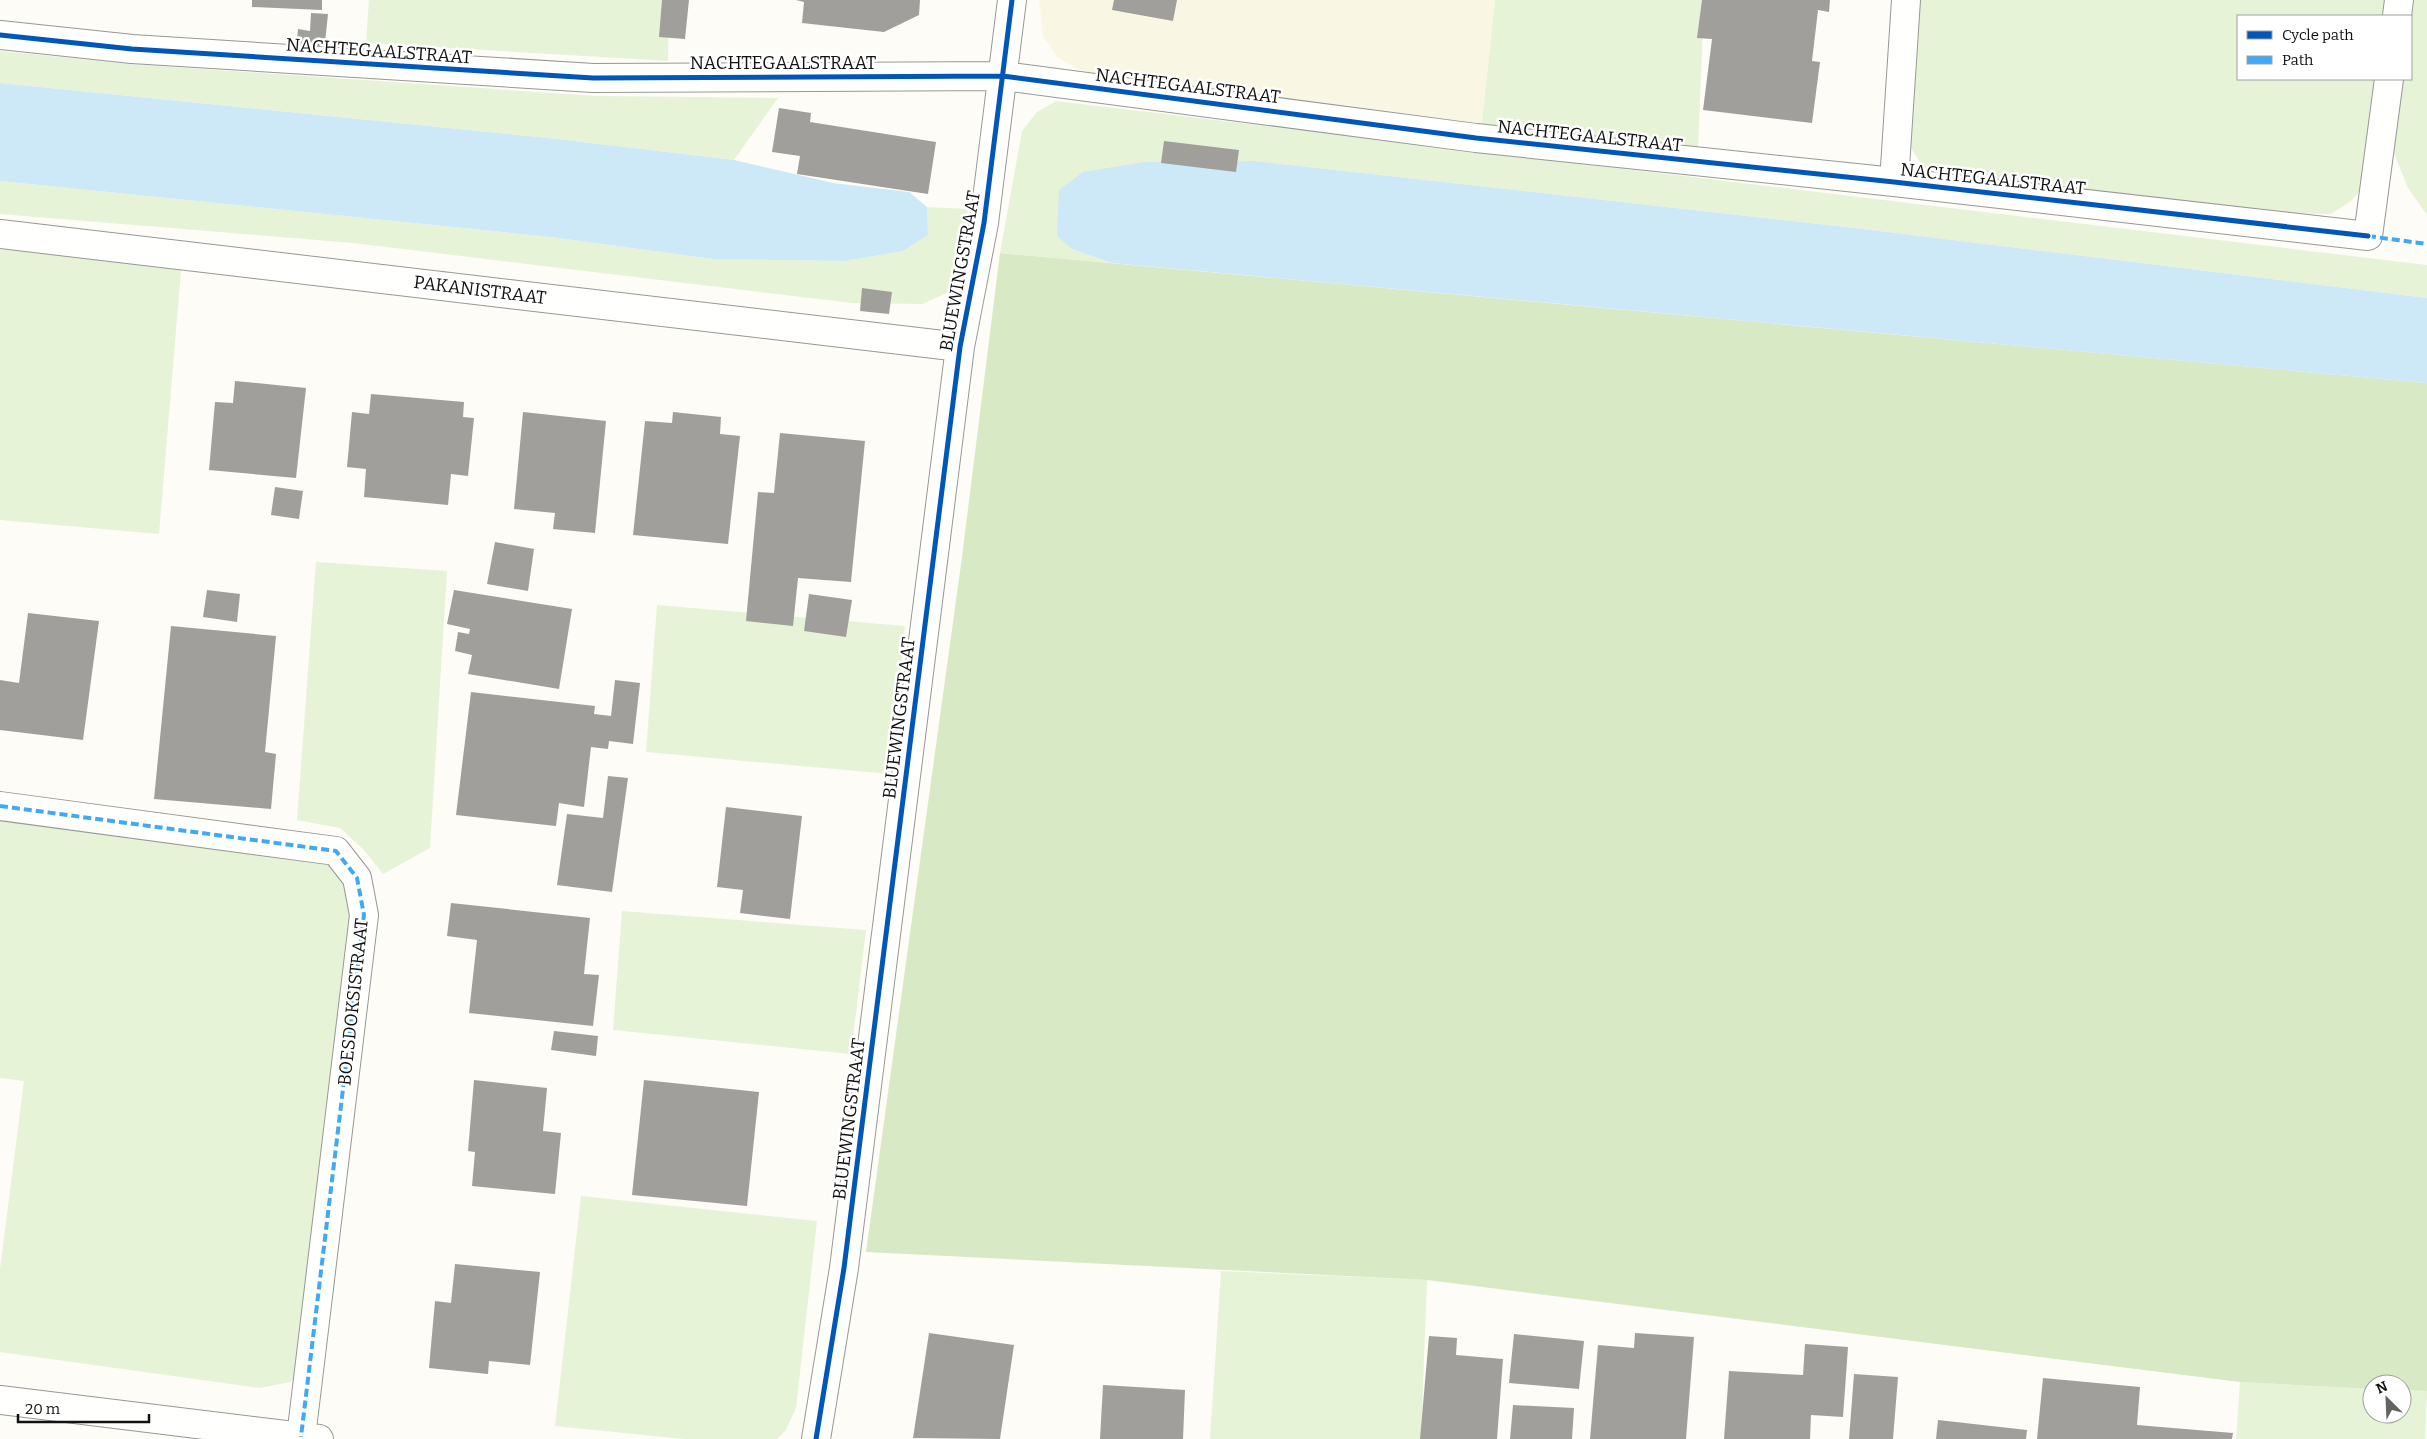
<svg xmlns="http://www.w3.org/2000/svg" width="2427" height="1439" font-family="Bitter,serif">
	<rect width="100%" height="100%" fill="#fdfcf7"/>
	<path fill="#f9f7e4" d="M1039,0H1495L1481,130L1083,72L1057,57L1043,36Z"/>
	<path fill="#e7f3d7" d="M369,0H669L668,61L366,43Z
		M1495,0H1704L1698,150L1481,130Z
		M1918,0H2386L2384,16H2238V79H2377L2365,185L2351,201L2331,214L2288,213L1924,169L1911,148Z
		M2414,0H2427V215L2408,188L2392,148L2402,79H2411V23Z
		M0,51L130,64L597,96L778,98L734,160L557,139L0,83Z
		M1056,101L2427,265V298L1855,228L1255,161L1145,162L1072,249L1112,263L1000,253L1022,131L1037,112Z
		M0,181L551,237L713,259L845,261L903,251L928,235L927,207L968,209L962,252L949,292L922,304L852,303L353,243L0,214Z
		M11,246L182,259L159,534L0,520V250Z
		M316,562L447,571L430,848L383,874L363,849L340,828L297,820Z
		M657,605L905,626L890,774L646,752Z
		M0,821L325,860L345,883L351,918L306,1368L290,1382L260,1388L0,1352V1269L24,1081L0,1078Z
		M622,911L866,930L851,1054L613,1030Z
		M581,1196L817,1221L796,1408L786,1430L777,1439H684L555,1426Z
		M1221,1271L1427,1280L1421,1439H1210Z
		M2240,1382L2372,1389V1414H2402V1390L2427,1391L2425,1439H2236Z"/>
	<path fill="#d8eac5" d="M1000,253L2427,383V1391L2402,1390V1384H2372V1389L2240,1382L1427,1280L866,1252L962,557Z"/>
	<path fill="#cde8f7" d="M0,83L557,139L734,160L833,183L909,192L927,207L928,235L903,251L845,261L713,259L551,237L0,181Z
		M1255,161L1855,228L2427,298V383L1112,263L1072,249L1057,236L1059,190L1083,172L1145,162Z"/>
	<path fill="#a19f9c" d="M252,0H322V10L252,7Z
		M662,0H689L685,39L659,37Z
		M796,0H920L919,15L884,32L802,23L804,2Z
		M1114,0H1177L1173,21L1112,10Z
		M1702,0H1830L1829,12L1818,10L1812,61L1820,62L1812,123L1703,110L1712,39L1697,38Z
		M311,13L328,14L324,52L296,49L298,29L310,31Z
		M779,108L811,113L810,122L936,142L928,194L797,174L800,156L772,152Z
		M1164,141L1239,150L1236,172L1161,163Z
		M862,288L892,292L889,314L860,311Z
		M235,381L306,388L296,478L209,470L215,402L233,403Z
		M371,394L464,402L463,417L474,418L468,476L451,474L448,505L364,497L366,469L347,467L352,412L369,414Z
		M523,412L606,421L595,533L553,529L555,513L514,509Z
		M673,412L721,417L720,434L740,436L728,544L633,535L645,421L672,423Z
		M780,433L865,441L851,582L798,578L793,626L746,621L758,492L774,493Z
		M275,487L303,491L299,519L271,515Z
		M495,542L534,549L528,591L487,584Z
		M207,590L240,594L237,622L203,617Z
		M454,590L572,609L559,689L468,674L472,655L455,651L458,632L469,634L470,629L447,624Z
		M809,594L852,600L846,637L804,631Z
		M28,613L99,621L83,740L0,730V680L19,683Z
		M171,626L276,636L265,752L276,754L271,809L154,799Z
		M615,680L640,683L633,744L609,741L608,749L591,747L584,807L559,803L556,826L456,815L471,692L595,706L594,714L611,716Z
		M608,776L628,778L612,892L557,885L567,814L603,818Z
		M726,807L802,816L790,919L740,913L743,890L717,887Z
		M451,903L590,918L584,974L599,975L593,1026L469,1013L477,940L447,936Z
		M554,1031L598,1036L596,1056L551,1050Z
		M474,1080L547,1088L543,1131L561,1133L555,1194L472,1186L475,1152L468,1151Z
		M644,1080L759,1092L747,1206L632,1195Z
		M455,1264L540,1272L530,1365L489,1361L488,1374L429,1368L435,1301L451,1303Z
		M929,1333L1014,1345L1000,1439L913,1438Z
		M1635,1333L1694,1337L1686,1439H1590L1598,1345L1634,1348Z
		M1514,1334L1584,1341L1579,1389L1509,1383Z
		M1429,1336L1457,1338L1456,1355L1503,1359L1497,1439H1420Z
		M1805,1344L1848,1347L1843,1417L1811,1415L1810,1439H1724L1729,1371L1803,1375Z
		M1854,1374L1898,1377L1893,1439H1849Z
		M2043,1378L2140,1387L2137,1425L2233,1433L2232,1439H2037Z
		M1103,1385L1185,1390L1183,1439H1100Z
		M1513,1405L1574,1408L1572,1439H1510Z
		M1938,1420L2027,1430L2026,1439H1936Z"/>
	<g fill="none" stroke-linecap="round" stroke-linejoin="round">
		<defs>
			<path id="minor" d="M2397,16L2399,0
				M0,35L132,49L593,78L1003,76L1476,138L1894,182L2368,236L2389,79
				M1894,182L1906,0
				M0,234L960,347
				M0,806L336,851L357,878L364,915L301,1437
				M0,1400L319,1439
				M816,1439L844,1268L960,347L984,223L1012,0"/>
		</defs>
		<use href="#minor" stroke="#979795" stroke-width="30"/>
		<use href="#minor" stroke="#fffffe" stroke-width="28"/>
		<path stroke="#3fa9f5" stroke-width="4" stroke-dasharray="8 4" stroke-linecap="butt" d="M2368,236L2427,244
			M0,806L336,851L357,878L364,915L301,1437"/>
		<defs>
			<path id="cycleway" d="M0,35L132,49L593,78L1003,76L1476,138L1894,182L2368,236
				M816,1439L844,1268L960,347L984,223L1012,0"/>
		</defs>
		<use href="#cycleway" stroke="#fff" stroke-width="8"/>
		<use href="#cycleway" stroke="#0057b8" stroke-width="5"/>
	</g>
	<g text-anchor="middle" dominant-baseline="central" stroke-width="5" stroke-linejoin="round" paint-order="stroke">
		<g font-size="18" fill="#111" stroke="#fff">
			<text transform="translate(379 51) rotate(4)">NACHTEGAALSTRAAT</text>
			<text x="783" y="63">NACHTEGAALSTRAAT</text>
			<text transform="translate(1188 86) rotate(7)">NACHTEGAALSTRAAT</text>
			<text transform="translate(1590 136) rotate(6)">NACHTEGAALSTRAAT</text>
			<text transform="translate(1993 179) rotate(6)">NACHTEGAALSTRAAT</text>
			<text transform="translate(960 271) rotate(-80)">BLUEWINGSTRAAT</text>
			<text transform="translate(480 290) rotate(7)">PAKANISTRAAT</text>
			<text transform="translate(899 718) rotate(-83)">BLUEWINGSTRAAT</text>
			<text transform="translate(353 1002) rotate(-84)">BOESDOKSISTRAAT</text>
			<text transform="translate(849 1119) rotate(-83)">BLUEWINGSTRAAT</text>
		</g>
	</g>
	<rect x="2237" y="15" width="175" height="65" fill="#ffffff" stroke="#a0a0a0"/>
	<rect x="2247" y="31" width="25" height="8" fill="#0057b8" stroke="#a0a0a0"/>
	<text x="2282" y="40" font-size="15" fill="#111111">Cycle path</text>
	<rect x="2247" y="56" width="25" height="8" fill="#3fa9f5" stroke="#a0a0a0"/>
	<text x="2282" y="65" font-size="15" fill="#111111">Path</text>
	<g transform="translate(2387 1399) rotate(336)"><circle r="24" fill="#ffffff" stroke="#a0a0a0"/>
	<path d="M0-4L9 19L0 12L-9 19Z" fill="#646362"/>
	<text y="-8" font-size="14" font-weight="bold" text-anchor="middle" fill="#111111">N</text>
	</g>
	<path d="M18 1414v8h131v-8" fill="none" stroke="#111111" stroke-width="2.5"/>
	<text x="25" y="1414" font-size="15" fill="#111111" stroke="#ffffff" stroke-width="4" paint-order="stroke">20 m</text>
</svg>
